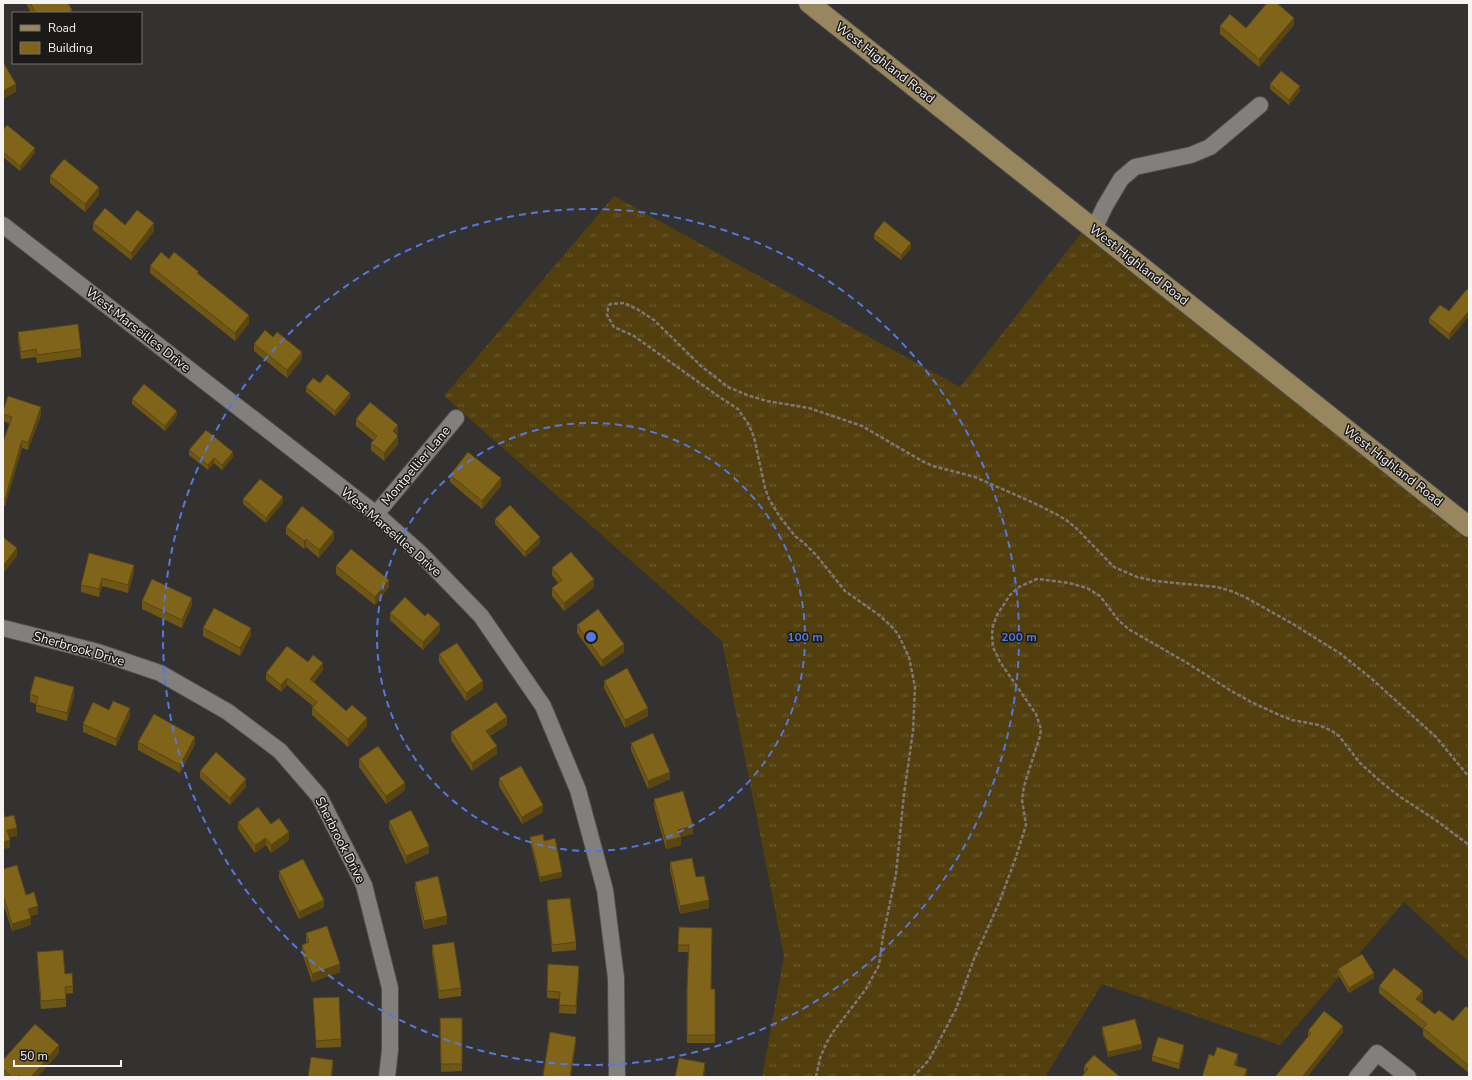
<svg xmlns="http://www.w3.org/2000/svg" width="1472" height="1080" font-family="'Nunito Sans',sans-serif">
	<defs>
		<pattern id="grass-tufts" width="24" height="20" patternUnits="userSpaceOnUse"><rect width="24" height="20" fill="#523f0d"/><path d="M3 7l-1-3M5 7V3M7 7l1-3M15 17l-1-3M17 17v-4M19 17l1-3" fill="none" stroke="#6c5b31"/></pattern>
	</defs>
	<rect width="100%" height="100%" fill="#343230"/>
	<path fill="url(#grass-tufts)" d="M614,196L960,387L1083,231L1469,527V962L1404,902L1280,1045L1102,984L1045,1077H762L784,956L722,641L444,396Z"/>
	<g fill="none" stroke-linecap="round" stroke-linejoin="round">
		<defs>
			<path id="minor" d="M3,225L376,514L421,554L481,616L543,706L578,790L605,890L616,978L617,1077
				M1094,229L1105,206L1121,179L1135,167L1191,155L1210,147L1260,105
				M376,514L456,418
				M3,628L98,652L160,673L228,712L280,751L319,796L364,885L390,988V1050L387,1077
				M1357,1077L1377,1053L1408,1077"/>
			<path id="major" d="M809,3L1469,527"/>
		</defs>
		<use href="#minor" stroke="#4f4e4d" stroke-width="18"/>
		<use href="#major" stroke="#4f4e4d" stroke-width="22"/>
		<path stroke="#7a7977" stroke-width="2.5" stroke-dasharray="4 2" stroke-linecap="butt" d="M816,1077L820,1058L827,1042L833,1032L866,989L879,965L883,936L896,874L904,794L913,731L915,687L909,657L898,634L890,625L879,615L845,591L817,556L804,543L795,536L780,517L769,499L765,488L754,437L749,425L738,409L718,396L634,336L614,327L607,315L608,308L610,304L624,303L637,309L654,320L701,366L728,387L747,395L767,401L809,408L862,426L922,461L933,466L975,477L1034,503L1056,514L1066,520L1075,527L1114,567L1137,577L1155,581L1217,587L1231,591L1245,597L1293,624L1341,654L1372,679L1436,737L1469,777
			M913,1077L929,1060L956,1009L974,959L999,903L1016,857L1026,825L1022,800L1024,786L1040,736L1041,729L1036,714L1000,662L993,647L992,635L993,626L997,615L1010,595L1019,587L1037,579L1069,583L1087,588L1100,596L1119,621L1130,630L1189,664L1228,689L1251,702L1277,714L1292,720L1319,725L1332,731L1339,736L1360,763L1380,781L1399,796L1437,821L1469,845"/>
		<use href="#minor" stroke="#82807d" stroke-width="16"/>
		<use href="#major" stroke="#98875e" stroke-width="20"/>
	</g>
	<path fill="#6e5616" d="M26,3H71L69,4L72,13H31Z
		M1294,25L1259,67L1220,34V26L1246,28Z
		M1270,84L1300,91L1289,105L1270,89Z
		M3,130L35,153L20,171L3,157Z
		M50,176L99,195L85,212L50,183Z
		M93,223L125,225L154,231L131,260L93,230Z
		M874,234L911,248L901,260L874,239Z
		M169,259L199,274L249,323L235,341L150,273V266Z
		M1469,291L1449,340L1429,323V318L1449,311Z
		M18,332L81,349V357L37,363L36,357L21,359L18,340Z
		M254,344L302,359L287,378L254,351Z
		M320,383L350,398L335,416L306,392V387Z
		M132,399L177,416L165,431L132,404Z
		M3,411L41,415L28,450L22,448L5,506H3V442L10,424L3,421Z
		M356,419L398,432L396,434L398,444L384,461L371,450V443L373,440L356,426Z
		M189,450L233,457L222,470L214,463L208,470L189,455Z
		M450,475L501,486L482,509L450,482Z
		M243,499L283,502L266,523L243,504Z
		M495,519L540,543L525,557L495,524Z
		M286,527L334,539L319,558L306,547L304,549L286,534Z
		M134,565V572L128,593L102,586L99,597L81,592V585Z
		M336,566L389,587L375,605L336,574Z
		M552,568L594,587L564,611L552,596V588L558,583L552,575Z
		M142,601L192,605L182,628L142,609Z
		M390,613L440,631L423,650L390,620Z
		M577,625L624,652L602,667L577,633Z
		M203,628L251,635L240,656L203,636Z
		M439,654L483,689L466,701L439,662Z
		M308,662L323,670L314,682L346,711L367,726L348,747L312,715V708L313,706L287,685L281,692L266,680V673Z
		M604,681L648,716L625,728L604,688Z
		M30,694L74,695L67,721L36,712V704L30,702Z
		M109,710L130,716L116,746L83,732V724Z
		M507,725L490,736L497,754L472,771L451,740V732Z
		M138,742L195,744L180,773L138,750Z
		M631,743L670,779L648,789L631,750Z
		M359,759L405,790L386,804L359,767Z
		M200,771L246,787L230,805L200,778Z
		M499,778L543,812L522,824L499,786Z
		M654,799L693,834L680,837L681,845L666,849L654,806Z
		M389,821L429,853L406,864L389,828Z
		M238,822L289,840L271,853L266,845L255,853L238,829Z
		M530,837L544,841L562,877L540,882L530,842Z
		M670,862L696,877L709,908L680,914L670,870Z
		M3,869L26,895L38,914L30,916L31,925L12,931L3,903Z
		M279,871L324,907L299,919L279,878Z
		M415,882L447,924L424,929L415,889Z
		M547,900L576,942V950L552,952L547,908Z
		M679,927L711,989H715V1043H687V989L688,952H678Z
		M306,933L340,972L312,982L302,953V945L307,943L306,940Z
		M432,945L461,988V996L439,999L432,953Z
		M37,952L65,974L73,986V993L66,994V1007L41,1009L37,959Z
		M1338,969L1374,978L1349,993L1338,974Z
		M579,974L576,1014L559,1013L560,999L547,998V991Z
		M1379,986L1423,999L1420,1002L1435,1014L1453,1021L1469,1009V1073L1423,1036V1029L1379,993Z
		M313,998L341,1039V1047L316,1048Z
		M440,1018H462V1071L441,1072Z
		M1102,1027L1142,1049L1108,1057L1102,1032Z
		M1308,1031L1343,1032L1307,1077H1275L1308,1037Z
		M1184,1050L1179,1069L1152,1061V1056Z
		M59,1053L37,1077H3V1060Z
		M1084,1066L1120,1077L1084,1072Z"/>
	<path fill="#5a4612" d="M72,10V13H67Z
		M1294,18V25L1259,67V59Z
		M16,84V92L3,99V91Z
		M1300,86V91L1289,105V100Z
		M35,148V153L20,171V166Z
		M99,187V195L85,212V204Z
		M154,223V231L131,260V253Z
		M911,243V248L901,260V255Z
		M1469,311V316L1449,340V334Z
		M249,315V323L235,341V333Z
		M302,352V359L287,378V370Z
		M350,393V398L335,416V411Z
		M41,407V415L28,450V443Z
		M177,411V416L165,431V426Z
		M398,425V432L393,439V431Z
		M398,436V444L384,461V453Z
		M22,440V448L5,506V499Z
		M233,452V457L222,470V465Z
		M214,458V463L208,470V465Z
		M501,478V486L482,509V501Z
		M283,497V502L266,523V518Z
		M334,532V539L319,558V550Z
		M540,537V543L525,557V552Z
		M306,539V547L304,549V541Z
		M17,548V556L3,574V566Z
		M134,565V572L128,593V585Z
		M102,578V586L99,597V589Z
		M594,579V587L564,611V603Z
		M389,580V587L375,605V597Z
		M192,598V605L182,628V620Z
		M440,624V631L423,650V642Z
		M251,628V635L240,656V648Z
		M624,644V652L602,667V660Z
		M323,663V670L310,687V679Z
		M287,678V685L281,692V685Z
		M483,681V689L466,701V693Z
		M74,687V695L67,721V713Z
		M130,708V716L116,746V739Z
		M648,708V716L625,728V720Z
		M507,717V725L486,738V731Z
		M367,718V726L348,747V739Z
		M195,737V744L180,773V765Z
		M497,746V754L472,771V763Z
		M670,772V779L648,789V781Z
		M246,779V787L230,805V798Z
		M405,783V790L386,804V796Z
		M543,805V812L522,824V817Z
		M693,826V834L678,838V830Z
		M17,828V836L7,838V830Z
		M289,832V840L271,853V845Z
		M681,837V845L666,849V841Z
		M266,838V845L255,853V845Z
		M10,840V848L3,849V842Z
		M429,846V853L406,864V856Z
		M562,872V877L540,882V877Z
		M324,900V907L299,919V912Z
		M709,900V908L680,914V906Z
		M38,906V914L28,917V909Z
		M447,916V924L424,929V921Z
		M31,918V925L12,931V924Z
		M340,964V972L312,982V974Z
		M579,966V974L576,1014V1006Z
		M1374,973V978L1349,993V988Z
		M1423,991V999L1416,1006V999Z
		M1343,1026V1032L1307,1077H1302Z
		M576,1037V1044L571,1077H570Z
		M1142,1044V1049L1108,1057V1052Z
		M59,1045V1053L37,1077H31Z
		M1184,1045V1050L1179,1069V1064Z
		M1238,1054V1062L1234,1072V1065Z
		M333,1060V1068L332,1077H331Z
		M705,1063V1071L704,1077H703Z
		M1247,1069V1077H1244Z"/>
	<path fill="#80641a" stroke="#5a4612" d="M30,3H68L72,10L67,13H36Z
		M1267,3H1277L1294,18L1259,59L1220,26L1230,14L1246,28Z
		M3,62L16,84L3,91Z
		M1281,71L1300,86L1289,100L1270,84Z
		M7,125L35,148L20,166L3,152V130Z
		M64,159L99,187L85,204L50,176Z
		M105,208L125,225L137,210L154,223L131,253L93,223Z
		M884,221L911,243L901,255L874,234Z
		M161,252L169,259L174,252L199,272L197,273L249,315L235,333L150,266Z
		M1467,289L1469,291V311L1449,334L1429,318L1440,305L1449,311Z
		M78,324L81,349L37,355L36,349L21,352L18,332Z
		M265,330L273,337L277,332L302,352L287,370L254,344Z
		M327,374L350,393L335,411L306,387L313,378L320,383Z
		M144,384L177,411L165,426L132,399Z
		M8,396L41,407L28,443L22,440L5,499L3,498V442L12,417L3,414V411Z
		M370,402L398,425L393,431L398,436L384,453L371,443L377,436L356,419Z
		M206,430L233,452L222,465L214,458L208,465L189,450Z
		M468,452L501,478L482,501L450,475Z
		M260,479L283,497L266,518L243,499Z
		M510,505L540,537L525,552L495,519Z
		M302,506L334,532L319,550L306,539L304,541L286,527Z
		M3,537L17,548L3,566Z
		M351,549L389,580L375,597L336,566Z
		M571,552L594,579L564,603L552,588L562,580L552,568Z
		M89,553L134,565L128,585L102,578L99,589L81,585Z
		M152,579L192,598L182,620L142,601Z
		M405,597L425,616L428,613L440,624L423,642L390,613Z
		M214,608L251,628L240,648L203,628Z
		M598,609L624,644L602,660L577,625Z
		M457,643L483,681L466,693L439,654Z
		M287,646L308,662L313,655L323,663L310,679L346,711L352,705L367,718L348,739L312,708L317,702L287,678L281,685L266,673Z
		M627,668L648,708L625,720L604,681Z
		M35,676L74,687L67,713L36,705L38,697L30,694Z
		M113,701L130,708L116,739L83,724L93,702L109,710Z
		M496,702L507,717L486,731L497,746L472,763L451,732Z
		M154,714L195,737L180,765L138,742Z
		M653,733L670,772L648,781L631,743Z
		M378,746L405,783L386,796L359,759Z
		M216,752L246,779L230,798L200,771Z
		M521,766L543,805L522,817L499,778Z
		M683,791L693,826L678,830L681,837L666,841L654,799Z
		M258,807L271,824L279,818L289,832L271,845L266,838L255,845L238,822Z
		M3,810L5,817L14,815L17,828L7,830L10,840L3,842Z
		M411,810L429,846L406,856L389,821Z
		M543,834L544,841L555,838L562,872L540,877L530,837Z
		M692,858L696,877L704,876L709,900L680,906L670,862Z
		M303,859L324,900L299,912L279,871Z
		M17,865L26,895L34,892L38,906L28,909L31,918L12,924L3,895V869Z
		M438,876L447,916L424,921L415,882Z
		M570,898L576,942L552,945L547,900Z
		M327,926L340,964L312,974L302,945L309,942L306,933Z
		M679,927L712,928L711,989H715V1035H687V989L689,945H678Z
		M454,942L461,988L439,991L432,945Z
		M63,950L65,974L72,973L73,986L65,987L66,999L41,1001L37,952Z
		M1362,954L1374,973L1349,988L1338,969Z
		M548,964L579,966L576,1006L559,1005L560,992L547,991Z
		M1394,968L1423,991L1416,999L1435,1014L1439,1010L1453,1021L1466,1006L1469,1009V1066L1423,1028L1427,1024L1379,986Z
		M339,997L341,1039L316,1041L313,998Z
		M1324,1011L1343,1026L1302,1077H1275L1311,1033L1308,1031Z
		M440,1018H462V1064H441Z
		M1135,1019L1142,1044L1108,1052L1102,1027Z
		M35,1024L59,1045L31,1077H22L19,1075L17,1077H12L3,1069V1060Z
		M550,1032L576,1037L570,1077H547L543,1076Z
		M1158,1037L1184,1045L1179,1064L1152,1056Z
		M1217,1047L1238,1054L1234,1065L1247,1069L1244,1077H1202L1209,1054L1214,1056Z
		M1094,1055L1120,1077H1081L1088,1069L1084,1066Z
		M311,1057L333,1060L331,1077H308Z
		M679,1058L705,1063L703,1077H675Z"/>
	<g fill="none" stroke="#5378df" stroke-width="2" stroke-dasharray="7 5">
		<circle cx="591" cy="637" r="214"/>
		<circle cx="591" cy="637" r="428"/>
	</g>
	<g text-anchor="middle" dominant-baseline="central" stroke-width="3" stroke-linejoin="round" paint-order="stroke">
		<g font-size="13" fill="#f5f4f3" stroke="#1b1a19">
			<text transform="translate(885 63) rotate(38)">West Highland Road</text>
			<text transform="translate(1139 265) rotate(38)">West Highland Road</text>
			<text transform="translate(138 330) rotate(38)">West Marseilles Drive</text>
			<text transform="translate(416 466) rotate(-50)">Montpellier Lane</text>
			<text transform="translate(1393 466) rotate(38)">West Highland Road</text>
			<text transform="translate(391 532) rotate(41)">West Marseilles Drive</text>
			<text transform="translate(79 649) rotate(16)">Sherbrook Drive</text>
			<text transform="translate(340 840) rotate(63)">Sherbrook Drive</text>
		</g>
	</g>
	<circle cx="591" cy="637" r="6" fill="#5378df" stroke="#1b1a19" stroke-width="2"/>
	<g font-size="12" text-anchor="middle" font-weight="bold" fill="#5378df" stroke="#1b1a19" stroke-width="3" stroke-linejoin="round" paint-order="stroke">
		<text x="805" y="641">100 m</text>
		<text x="1019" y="641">200 m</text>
	</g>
	<rect width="1472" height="1080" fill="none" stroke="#f5f4f3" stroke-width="8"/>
	<rect x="12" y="12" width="130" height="52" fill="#1b1a19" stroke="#727170"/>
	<rect x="20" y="25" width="20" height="6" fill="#98875e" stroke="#727170"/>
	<text x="48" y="32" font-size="12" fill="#f5f4f3">Road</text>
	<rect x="20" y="42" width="20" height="12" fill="#80641a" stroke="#727170"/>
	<text x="48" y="52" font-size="12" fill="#f5f4f3">Building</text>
	<path d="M14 1060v6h107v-6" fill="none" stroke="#f5f4f3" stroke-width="2"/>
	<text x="20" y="1060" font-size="12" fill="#f5f4f3" stroke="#1b1a19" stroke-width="3" paint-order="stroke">50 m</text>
</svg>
